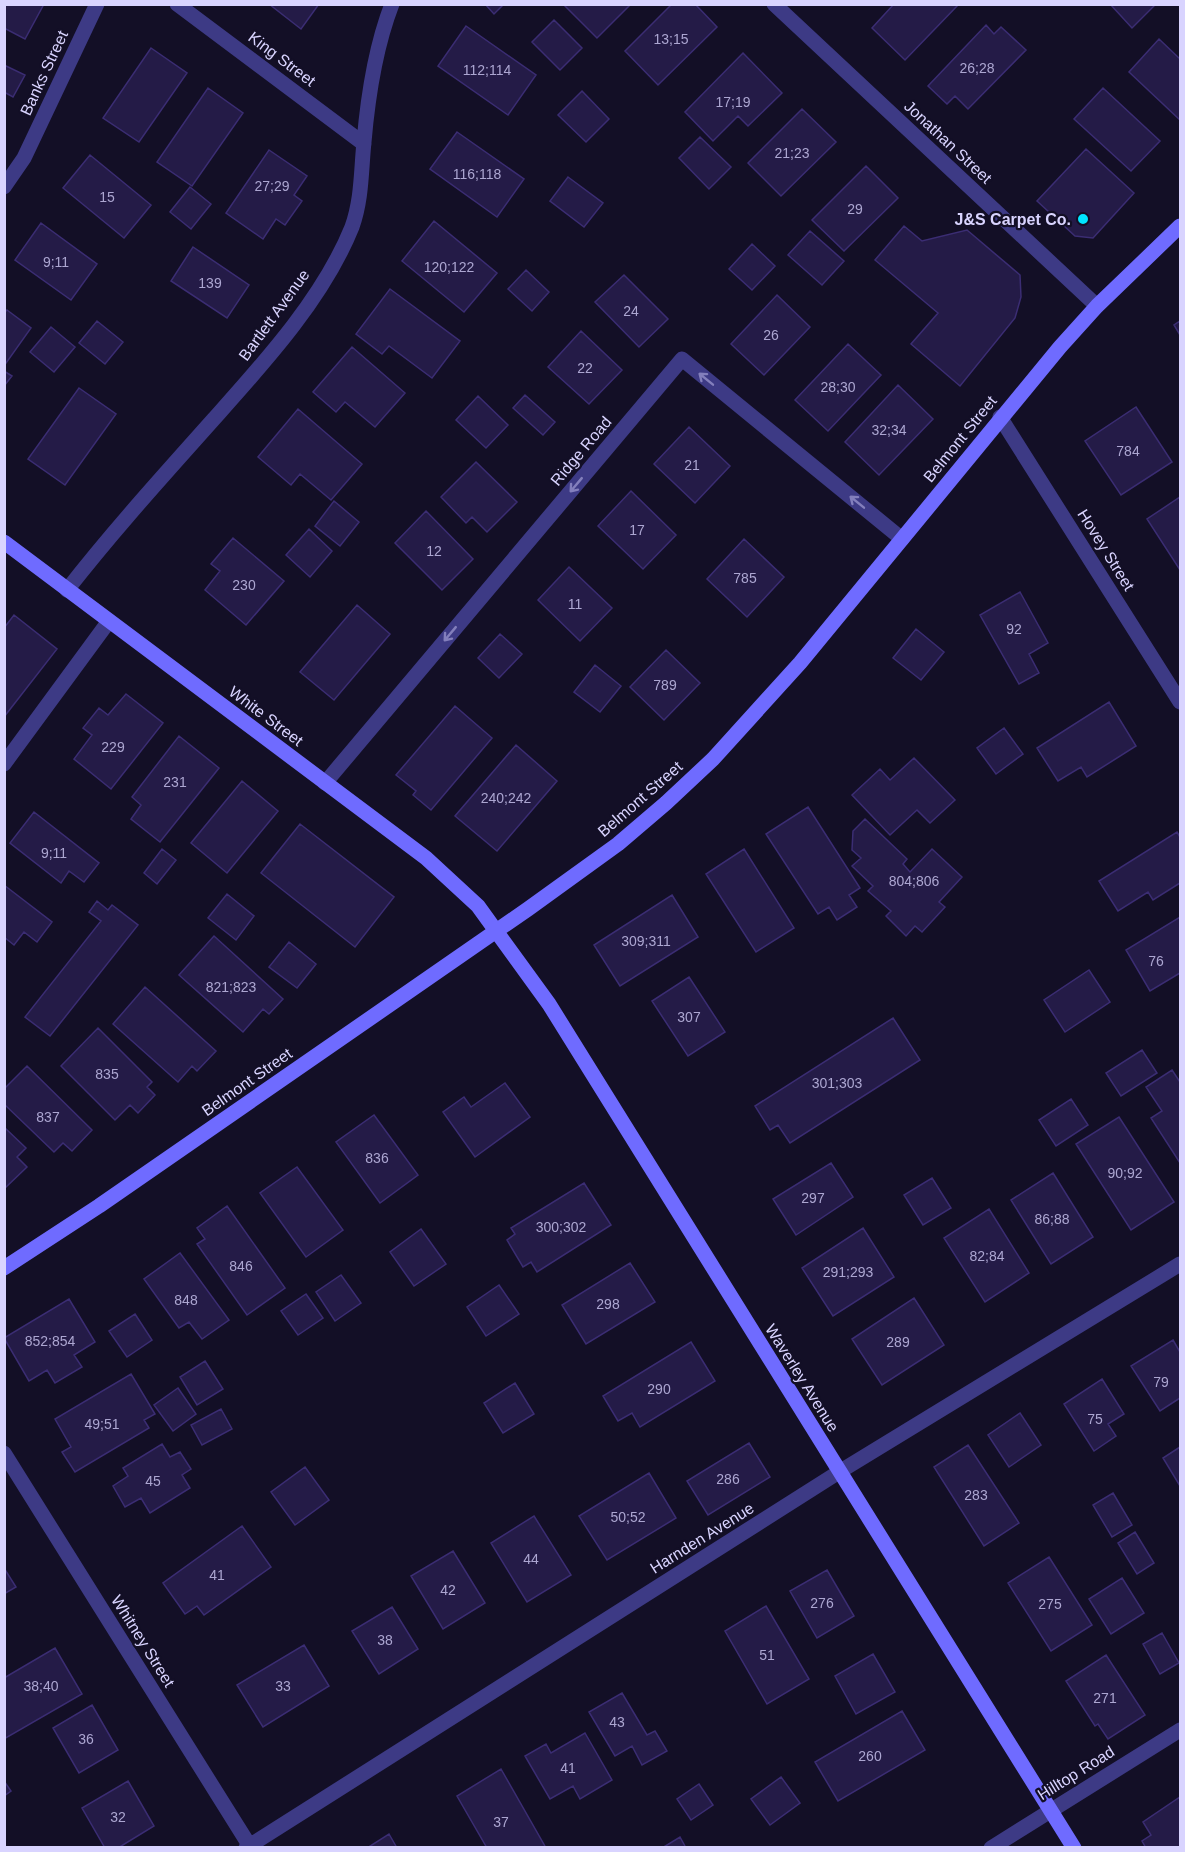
<svg xmlns="http://www.w3.org/2000/svg" width="1185" height="1852" font-family="Arial,sans-serif">
	<rect width="100%" height="100%" fill="#130f26"/>
	<path fill="#241b47" stroke="#3b2d73" stroke-width="1.5" d="M4,4H44L25,39L4,28Z
		M269,4H319L301,29Z
		M485,4H504L494,14Z
		M563,4H631L597,38Z
		M672,4H695L717,27L658,85L625,51Z
		M894,4H959L905,60L872,28Z
		M1110,4H1155V5L1132,28Z
		M554,20L582,48L560,70L532,42Z
		M986,25L994,34L1001,27L1026,50L968,109L955,96L947,104L928,86Z
		M466,26L536,75L508,115L438,66Z
		M1159,39L1180,59V120L1129,72Z
		M151,48L187,73L139,142L103,118Z
		M743,53L782,93L748,126L738,116L713,141L685,112Z
		M4,65L25,75L13,97L4,92Z
		M208,88L243,113L192,186L157,162Z
		M1103,88L1160,141L1131,171L1074,119Z
		M582,91L609,119L586,142L558,115Z
		M802,109L836,142L781,196L748,163Z
		M457,132L524,179L497,217L430,169Z
		M700,137L731,167L709,189L679,158Z
		M1086,149L1134,193L1093,238L1075,236L1037,201Z
		M269,150L307,176L294,195L302,201L285,225L276,219L263,239L226,213Z
		M90,155L151,205L124,238L63,188Z
		M866,166L898,198L844,251L812,220Z
		M568,177L603,203L584,227L550,201Z
		M190,187L211,204L191,229L170,212Z
		M434,221L497,273L464,312L402,261Z
		M41,223L97,264L71,300L15,260Z
		M904,226L922,241L967,230L1020,275L1021,297L1015,318L960,386L911,344L938,313L875,260Z
		M810,231L844,261L822,285L788,255Z
		M752,244L775,266L752,290L729,269Z
		M193,247L249,285L227,318L171,281Z
		M526,270L549,292L532,311L508,289Z
		M624,275L668,319L639,347L595,302Z
		M390,289L460,341L432,378L389,346L382,354L356,334Z
		M777,295L810,327L764,375L731,344Z
		M7,310L31,328L4,366V313Z
		M97,321L123,342L105,364L79,343Z
		M1180,321V335L1174,325Z
		M51,327L75,347L54,372L30,352Z
		M581,331L622,370L589,404L548,367Z
		M848,344L881,375L828,431L795,400Z
		M352,347L405,393L375,427L345,402L336,412L313,392Z
		M4,371L12,376L4,386Z
		M898,385L933,419L879,475L845,442Z
		M79,388L116,414L65,485L28,459Z
		M525,395L555,422L543,435L513,408Z
		M478,396L508,425L486,448L456,420Z
		M1136,407L1172,462L1121,495L1085,441Z
		M298,409L362,464L331,500L300,474L291,485L258,457Z
		M689,427L730,466L695,503L654,464Z
		M476,462L517,502L487,532L472,517L466,523L441,497Z
		M631,491L676,535L643,569L598,526Z
		M1180,497V570L1147,519Z
		M334,501L359,522L340,546L315,526Z
		M426,511L473,559L442,590L395,543Z
		M309,529L332,551L310,577L286,555Z
		M233,538L284,581L246,625L205,590L220,571L211,564Z
		M744,539L784,577L747,617L707,579Z
		M569,567L612,608L580,641L538,600Z
		M1020,592L1048,643L1029,654L1039,673L1019,684L980,615Z
		M357,605L390,634L334,700L300,672Z
		M14,615L57,649L4,717V628Z
		M916,629L944,652L921,680L893,658Z
		M500,634L522,654L499,678L478,658Z
		M666,650L700,683L664,720L630,687Z
		M595,665L621,686L600,712L574,692Z
		M126,694L163,723L111,789L74,759L92,735L83,728L99,708L108,715Z
		M1109,702L1136,746L1087,777L1081,767L1058,781L1037,748Z
		M455,706L492,738L431,810L413,795L416,791L396,775Z
		M1004,728L1023,754L996,774L977,748Z
		M179,736L219,768L160,842L131,819L141,805L132,797Z
		M516,745L557,781L497,851L455,816Z
		M914,758L955,800L930,823L917,810L890,835L852,795L880,769L890,780Z
		M242,781L278,811L227,873L191,843Z
		M808,807L860,888L849,895L857,907L837,920L829,907L818,914L766,834Z
		M34,812L99,863L84,882L69,871L61,883L10,843Z
		M865,819L907,859L903,864L910,872L932,849L962,877L939,902L945,907L922,932L915,926L906,936L886,916L891,911L868,891L873,886L852,866L861,858L852,850L853,831Z
		M300,824L394,897L355,947L261,873Z
		M1177,832L1180,837V883L1153,900L1148,892L1118,911L1099,881Z
		M162,849L176,860L157,884L144,873Z
		M744,849L794,928L756,952L706,874Z
		M4,885L52,922L37,942L24,932L14,945L4,937Z
		M227,894L254,916L236,940L208,918Z
		M672,895L698,937L620,986L594,945Z
		M97,901L108,910L112,905L138,925L50,1036L25,1017L101,921L89,912Z
		M1180,917V973L1150,991L1126,950Z
		M214,936L283,999L269,1014L263,1009L243,1032L179,975Z
		M289,942L316,964L297,988L269,967Z
		M1089,970L1110,1002L1065,1032L1044,1000Z
		M689,977L725,1032L688,1056L652,1001Z
		M145,987L216,1051L197,1071L192,1066L178,1082L113,1024Z
		M893,1018L920,1060L790,1143L778,1125L770,1130L755,1106Z
		M98,1028L152,1082L147,1087L155,1095L138,1113L130,1105L115,1120L61,1066Z
		M1142,1050L1157,1073L1121,1096L1106,1073Z
		M27,1066L92,1130L72,1151L63,1143L54,1152L4,1104V1089Z
		M1172,1070L1180,1082V1163L1151,1118L1162,1111L1146,1087Z
		M505,1083L530,1117L475,1157L443,1112L464,1097L471,1107Z
		M1071,1099L1088,1125L1056,1146L1039,1120Z
		M374,1115L418,1175L380,1203L336,1142Z
		M1119,1117L1174,1202L1131,1230L1076,1144Z
		M4,1127L26,1148L17,1157L27,1167L5,1188Z
		M831,1163L853,1197L796,1235L773,1199Z
		M297,1167L343,1230L306,1257L260,1193Z
		M1053,1173L1093,1237L1051,1264L1011,1200Z
		M932,1178L951,1208L923,1225L904,1195Z
		M584,1183L611,1225L537,1272L531,1262L523,1267L507,1240L515,1234L511,1228Z
		M227,1206L285,1288L247,1315L197,1244L205,1239L197,1228Z
		M989,1209L1029,1273L985,1302L944,1238Z
		M863,1228L894,1277L833,1316L802,1268Z
		M421,1229L446,1264L414,1286L390,1252Z
		M180,1253L229,1320L202,1339L189,1322L179,1328L144,1279Z
		M630,1263L655,1302L586,1344L562,1305Z
		M341,1275L361,1303L335,1321L316,1292Z
		M499,1285L519,1314L486,1336L467,1307Z
		M306,1294L323,1318L298,1335L281,1311Z
		M914,1298L944,1345L882,1385L852,1339Z
		M69,1299L95,1342L74,1355L82,1367L55,1383L47,1370L29,1381L4,1338Z
		M135,1314L152,1340L127,1357L109,1331Z
		M1173,1340L1180,1352V1398L1160,1411L1131,1366Z
		M691,1342L715,1381L640,1427L632,1413L618,1421L603,1396Z
		M205,1361L223,1389L197,1405L180,1377Z
		M131,1374L155,1414L144,1420L149,1428L75,1472L62,1452L71,1447L55,1419Z
		M1102,1379L1124,1414L1108,1424L1116,1436L1094,1451L1064,1404Z
		M515,1383L534,1414L503,1433L484,1403Z
		M178,1388L196,1414L173,1431L154,1405Z
		M221,1409L232,1429L202,1445L191,1425Z
		M1020,1413L1041,1445L1009,1467L988,1435Z
		M749,1443L770,1477L708,1515L687,1481Z
		M162,1444L170,1457L180,1452L191,1469L182,1475L190,1488L150,1513L141,1498L125,1507L113,1486L128,1476L123,1468Z
		M968,1445L1019,1523L984,1546L934,1467Z
		M1180,1447V1486L1163,1458Z
		M305,1467L329,1500L295,1525L271,1492Z
		M649,1473L676,1518L607,1560L579,1516Z
		M1113,1493L1132,1525L1112,1537L1093,1505Z
		M534,1516L571,1575L527,1602L491,1543Z
		M242,1526L271,1567L204,1615L197,1606L185,1614L163,1583Z
		M1135,1532L1154,1563L1137,1574L1118,1543Z
		M453,1551L485,1603L443,1629L411,1576Z
		M1049,1557L1092,1625L1051,1651L1008,1583Z
		M4,1568L16,1587L4,1594Z
		M827,1570L854,1616L817,1638L790,1591Z
		M1122,1578L1144,1613L1111,1634L1089,1599Z
		M766,1606L809,1679L767,1704L725,1631Z
		M392,1607L418,1649L379,1674L352,1631Z
		M1162,1633L1179,1663L1160,1674L1143,1644Z
		M304,1645L329,1686L263,1727L237,1685Z
		M55,1648L82,1694L4,1739V1678Z
		M873,1654L895,1692L856,1714L835,1676Z
		M1106,1655L1145,1715L1108,1739L1098,1724L1095,1726L1066,1681Z
		M622,1693L647,1735L655,1731L667,1751L642,1765L632,1746L615,1756L589,1712Z
		M92,1705L118,1750L79,1773L53,1728Z
		M902,1711L925,1750L838,1801L815,1762Z
		M585,1733L612,1780L580,1799L573,1786L550,1799L525,1756L546,1744L551,1753Z
		M501,1769L546,1848H487L457,1796Z
		M781,1777L800,1803L770,1825L751,1799Z
		M4,1781L11,1791L4,1796Z
		M128,1781L154,1826L118,1848H105L82,1808Z
		M699,1784L713,1805L691,1820L677,1799Z
		M1180,1797V1848H1146L1142,1841L1151,1835L1143,1822Z
		M389,1834L397,1848H367Z
		M680,1837L686,1848H662Z"/>
	<g fill="none" stroke-linecap="round" stroke-linejoin="round">
		<path stroke="#3d3a85" stroke-width="15" d="M177,4L364,144
			M774,4L1097,306
			M4,187L24,158L97,4
			M1000,417L1180,702
			M67,590C113,531 163,476 212,421C263,364 323,299 352,227C362,199 361,171 364,142C368,95 375,48 392,4
			M4,764L109,621
			M325,783L682,359L902,539
			M4,1453L251,1848
			M246,1848L839,1472L1180,1264
			M991,1848L1180,1730"/>
		<path stroke="#6f6bff" stroke-width="15" d="M4,542L426,858L478,906L549,1004L1074,1848
			M4,1268L99,1206L528,909L618,844L666,803L713,759L800,663L1060,347L1097,306L1180,226"/>
	</g>
	<defs><path id="oneway-shaft" d="M-6 0H5M1.5-3L5.5 0L1.5 3" fill="none" stroke-width="1.6" stroke-linecap="round" stroke-linejoin="round" transform="scale(1.5)"/></defs>
	<g stroke="#837fbc">
		<use href="#oneway-shaft" transform="translate(706 379) rotate(-141)"/>
		<use href="#oneway-shaft" transform="translate(576 485) rotate(130)"/>
		<use href="#oneway-shaft" transform="translate(857 502) rotate(-141)"/>
		<use href="#oneway-shaft" transform="translate(450 634) rotate(130)"/>
	</g>
	<circle fill="#00e5ff" stroke="#130f26" stroke-width="2" cx="1083" cy="219" r="6"/>
	<g text-anchor="middle" dominant-baseline="central" stroke-width="4.5" stroke-linejoin="round" paint-order="stroke">
		<g font-size="14" fill="#aca6d1">
			<text x="671" y="39">13;15</text>
			<text x="977" y="68">26;28</text>
			<text x="487" y="70">112;114</text>
			<text x="733" y="102">17;19</text>
			<text x="792" y="153">21;23</text>
			<text x="477" y="174">116;118</text>
			<text x="272" y="186">27;29</text>
			<text x="107" y="197">15</text>
			<text x="855" y="209">29</text>
			<text x="56" y="262">9;11</text>
			<text x="449" y="267">120;122</text>
			<text x="210" y="283">139</text>
			<text x="631" y="311">24</text>
			<text x="771" y="335">26</text>
			<text x="585" y="368">22</text>
			<text x="838" y="387">28;30</text>
			<text x="889" y="430">32;34</text>
			<text x="1128" y="451">784</text>
			<text x="692" y="465">21</text>
			<text x="637" y="530">17</text>
			<text x="434" y="551">12</text>
			<text x="745" y="578">785</text>
			<text x="244" y="585">230</text>
			<text x="575" y="604">11</text>
			<text x="1014" y="629">92</text>
			<text x="665" y="685">789</text>
			<text x="113" y="747">229</text>
			<text x="175" y="782">231</text>
			<text x="506" y="798">240;242</text>
			<text x="54" y="853">9;11</text>
			<text x="914" y="881">804;806</text>
			<text x="646" y="941">309;311</text>
			<text x="1156" y="961">76</text>
			<text x="231" y="987">821;823</text>
			<text x="689" y="1017">307</text>
			<text x="107" y="1074">835</text>
			<text x="837" y="1083">301;303</text>
			<text x="48" y="1117">837</text>
			<text x="377" y="1158">836</text>
			<text x="1125" y="1173">90;92</text>
			<text x="813" y="1198">297</text>
			<text x="1052" y="1219">86;88</text>
			<text x="561" y="1227">300;302</text>
			<text x="987" y="1256">82;84</text>
			<text x="241" y="1266">846</text>
			<text x="848" y="1272">291;293</text>
			<text x="186" y="1300">848</text>
			<text x="608" y="1304">298</text>
			<text x="50" y="1341">852;854</text>
			<text x="898" y="1342">289</text>
			<text x="1161" y="1382">79</text>
			<text x="659" y="1389">290</text>
			<text x="1095" y="1419">75</text>
			<text x="102" y="1424">49;51</text>
			<text x="728" y="1479">286</text>
			<text x="153" y="1481">45</text>
			<text x="976" y="1495">283</text>
			<text x="628" y="1517">50;52</text>
			<text x="531" y="1559">44</text>
			<text x="217" y="1575">41</text>
			<text x="448" y="1590">42</text>
			<text x="822" y="1603">276</text>
			<text x="1050" y="1604">275</text>
			<text x="385" y="1640">38</text>
			<text x="767" y="1655">51</text>
			<text x="41" y="1686">38;40</text>
			<text x="283" y="1686">33</text>
			<text x="1105" y="1698">271</text>
			<text x="617" y="1722">43</text>
			<text x="86" y="1739">36</text>
			<text x="870" y="1756">260</text>
			<text x="568" y="1768">41</text>
			<text x="118" y="1817">32</text>
			<text x="501" y="1822">37</text>
		</g>
		<g font-size="16" fill="#d9d4ff" stroke="#130f26">
			<text transform="translate(282 59) rotate(37)">King Street</text>
			<text transform="translate(44 73) rotate(-65)">Banks Street</text>
			<text transform="translate(948 142) rotate(43)">Jonathan Street</text>
			<text transform="translate(274 315) rotate(-54)">Bartlett Avenue</text>
			<text transform="translate(960 439) rotate(-51)">Belmont Street</text>
			<text transform="translate(581 451) rotate(-50)">Ridge Road</text>
			<text transform="translate(1106 550) rotate(58)">Hovey Street</text>
			<text transform="translate(266 716) rotate(37)">White Street</text>
			<text transform="translate(640 799) rotate(-41)">Belmont Street</text>
			<text transform="translate(247 1082) rotate(-35)">Belmont Street</text>
			<text transform="translate(802 1378) rotate(58)">Waverley Avenue</text>
			<text transform="translate(702 1538) rotate(-32)">Harnden Avenue</text>
			<text transform="translate(143 1641) rotate(58)">Whitney Street</text>
			<text transform="translate(1076 1773) rotate(-32)">Hilltop Road</text>
		</g>
		<g font-size="16" font-weight="bold" fill="#d9d4ff" stroke="#130f26" text-anchor="end">
			<text x="1071" y="219">J&amp;S Carpet Co.</text>
		</g>
	</g>
	<rect width="1185" height="1852" fill="none" stroke="#d9d4ff" stroke-width="12"/>
</svg>
